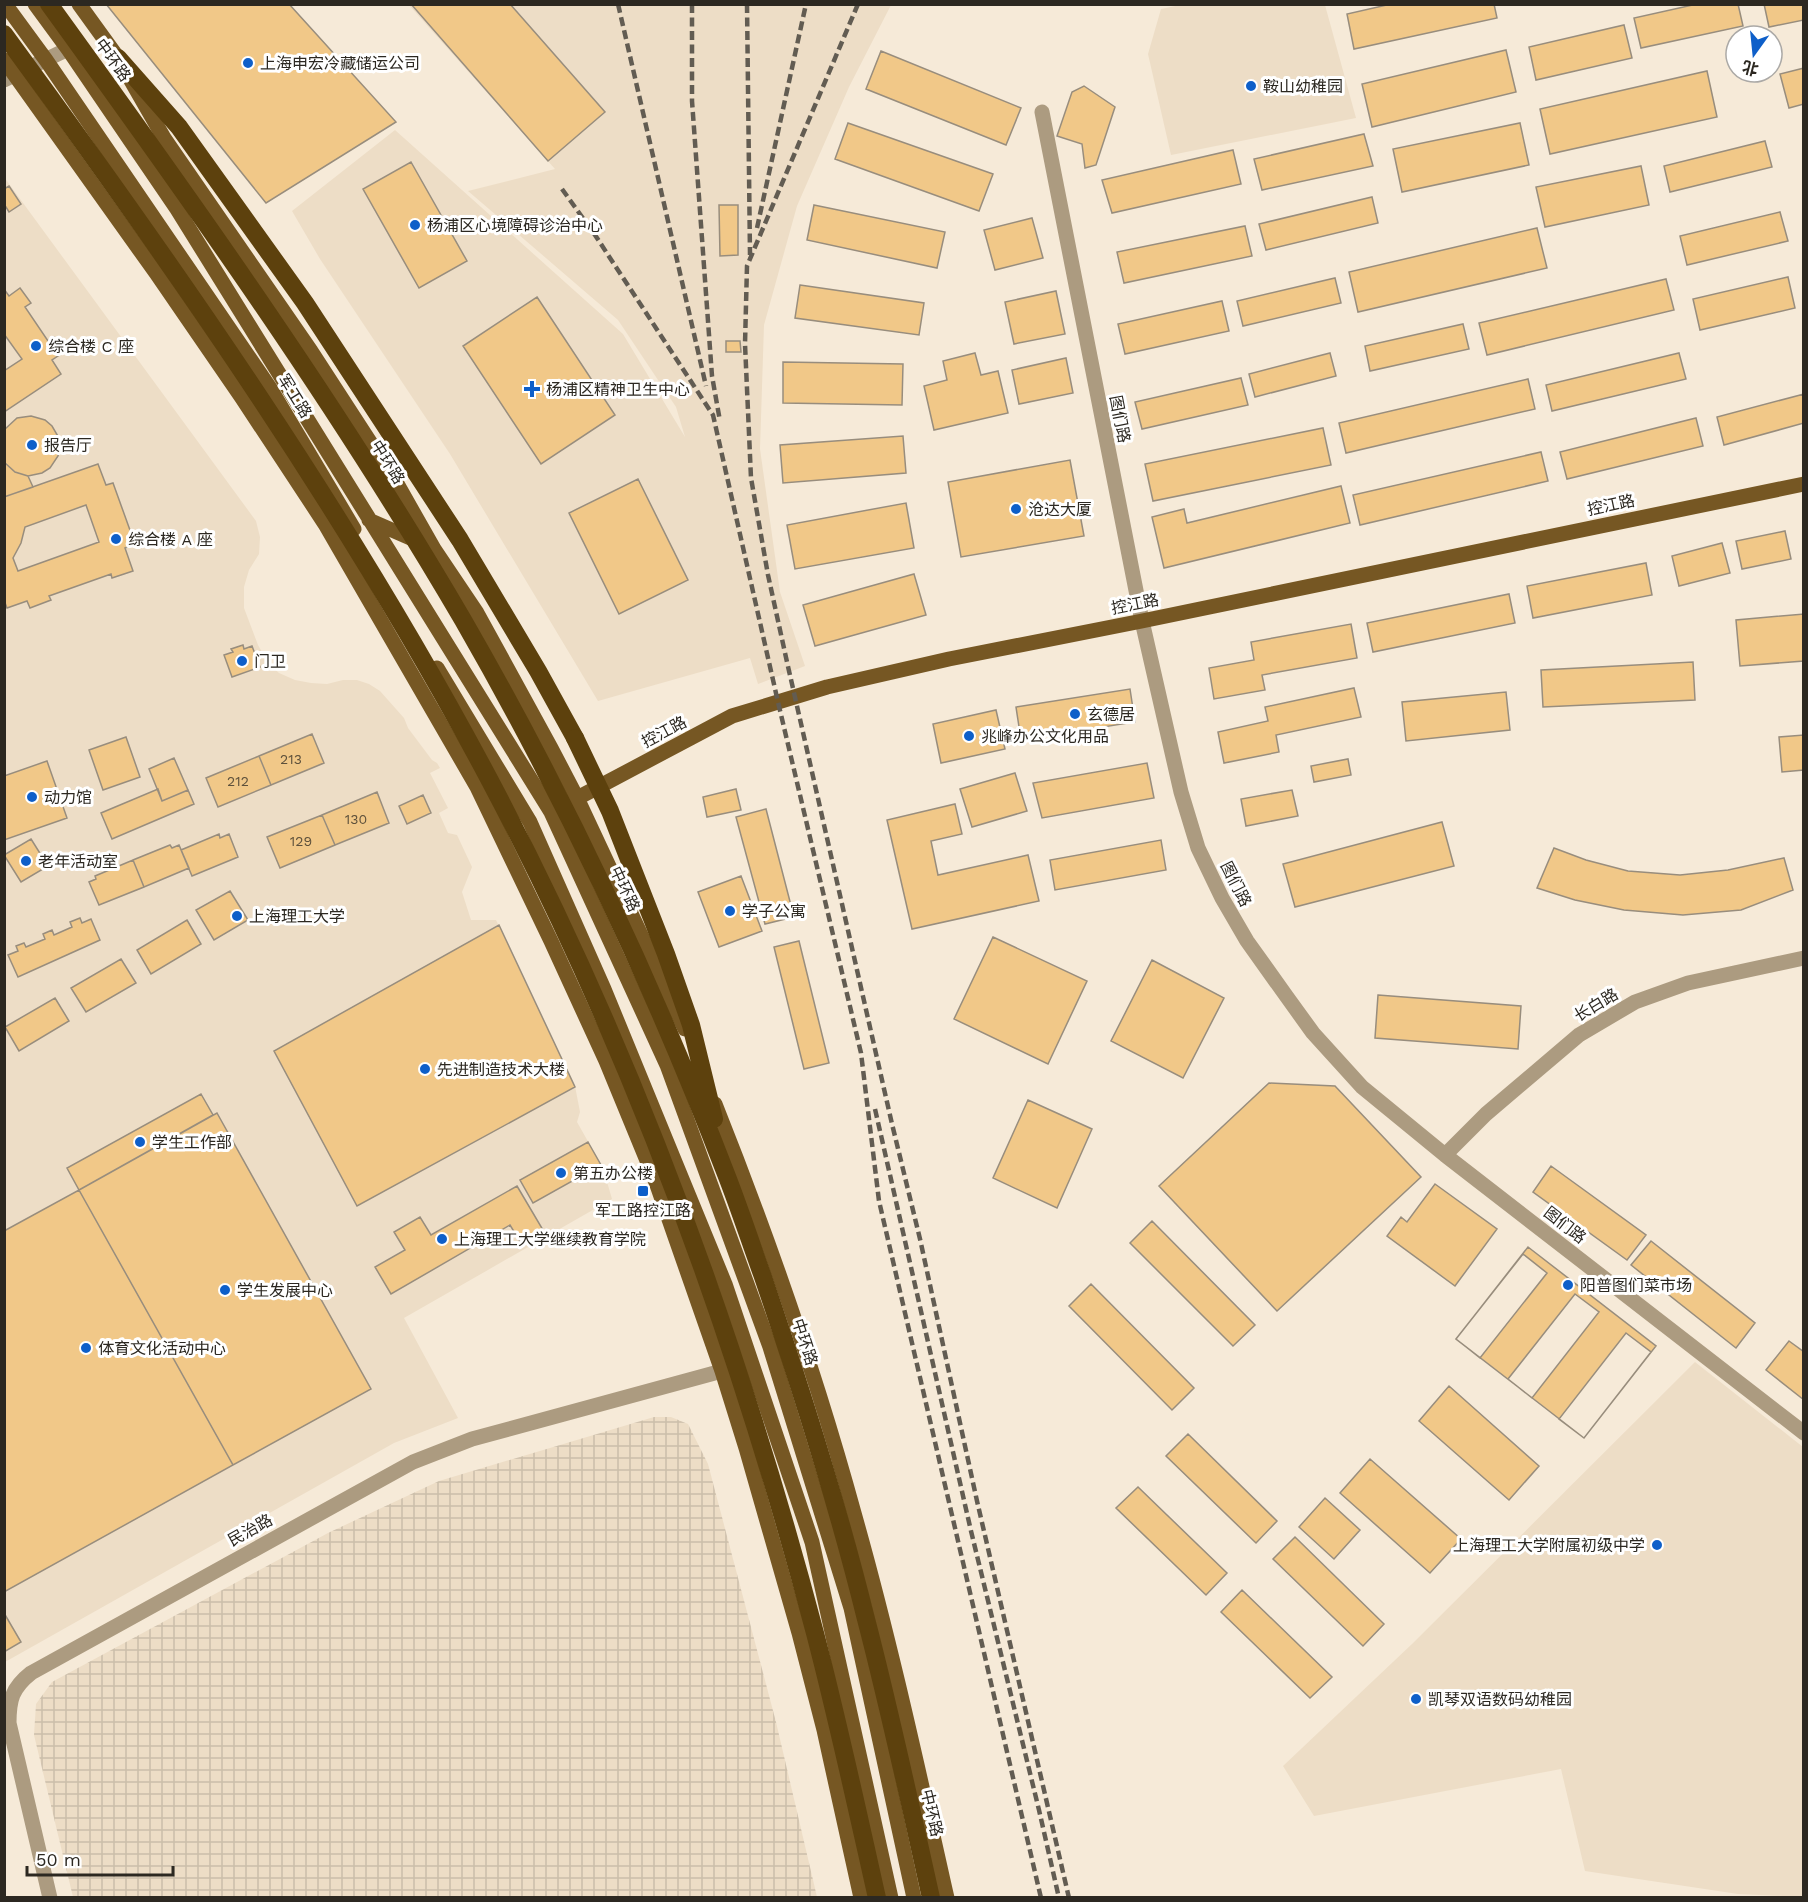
<svg xmlns="http://www.w3.org/2000/svg" width="1808" height="1902" font-family="'Work Sans','Noto Sans SC',sans-serif">
	<defs>
		<pattern id="industrial-grid" width="8" height="8" patternUnits="userSpaceOnUse" patternTransform="scale(1.5)"><rect width="8" height="8" fill="#edddc6"/><path d="M0 4h8M4 0v8" fill="none" stroke="#cbbeaa"/></pattern>
	</defs>
	<rect width="100%" height="100%" fill="#f6ead8"/>
	<path fill="#edddc6" d="M1185,4L1325,5L1356,118L1171,155L1148,54L1161,9Z
		M409,5H891L849,87L797,206L764,325L760,449L780,592L805,666L758,684L750,658L598,701L450,454L320,259L292,211L395,130L623,334L685,437L676,407L618,320L468,191L555,169Z
		M4,177L256,521L260,537L259,554L249,570L244,587V608L258,645L268,663L279,673L295,680L311,683L327,684L343,680H357L369,684L380,691L404,718L408,728L432,760L437,763L440,768L430,773L448,808L439,813L448,833L457,835L472,867L462,892L471,920H496L575,1086L580,1112L577,1122L603,1168L612,1199L404,1318L458,1418L394,1443L5,1662Z
		M1695,1362L1803,1447V1897L1738,1894L1585,1871L1561,1769L1314,1816L1283,1766L1412,1644Z"/>
	<path fill="url(#industrial-grid)" d="M654,1417H671L688,1424L708,1464L776,1722L817,1897H73L34,1735L36,1704L52,1682L328,1533L439,1481Z"/>
	<path fill="#f1c888" stroke="#988d7d" stroke-width="1.5" fill-rule="evenodd" d="M106,4H289L396,122L266,203Z
		M411,4H510L605,112L548,161Z
		M1391,4H1494L1497,18L1354,49L1347,14Z
		M1697,4H1738L1743,26L1641,48L1634,18Z
		M1764,4H1804V20L1769,27Z
		M1624,25L1632,58L1536,80L1529,47Z
		M1506,50L1516,92L1372,127L1362,84Z
		M881,51L1021,108L1006,145L866,89Z
		M1804,68V104L1789,108L1780,74Z
		M1707,71L1717,117L1550,154L1540,109Z
		M1084,86L1115,107L1096,165L1085,168L1082,144L1057,136L1072,92Z
		M848,123L993,174L979,211L835,159Z
		M1520,123L1529,165L1402,192L1393,149Z
		M1364,134L1373,166L1262,190L1254,159Z
		M1765,141L1772,167L1670,192L1664,166Z
		M1233,150L1241,184L1112,213L1102,180Z
		M411,162L467,261L419,288L363,189Z
		M1641,166L1649,205L1545,227L1536,187Z
		M9,186L21,204L9,212L6,207L4,208V189Z
		M1372,197L1378,223L1266,250L1259,224Z
		M719,205H738V255L720,256Z
		M814,205L945,232L937,268L807,240Z
		M1780,212L1788,241L1687,265L1680,236Z
		M1032,218L1043,258L995,270L984,230Z
		M1245,226L1252,256L1124,283L1117,252Z
		M1537,228L1547,268L1358,312L1349,272Z
		M1788,277L1795,308L1700,330L1693,299Z
		M1335,278L1341,303L1243,326L1237,301Z
		M1666,279L1674,310L1487,355L1479,323Z
		M800,285L924,303L919,335L795,318Z
		M20,288L31,303L25,307L48,341L54,337L64,352L52,360L61,374L4,412V371L22,359L4,334V289L9,296Z
		M1056,291L1065,334L1014,344L1005,302Z
		M537,297L615,415L541,464L463,346Z
		M1222,301L1229,331L1125,354L1118,324Z
		M1463,324L1469,349L1370,371L1365,346Z
		M726,341H740L741,352H726Z
		M975,353L981,375L998,371L1008,413L934,430L924,386L947,380L943,361Z
		M1330,353L1336,376L1255,397L1249,374Z
		M1679,353L1686,379L1552,411L1546,385Z
		M1066,358L1073,393L1019,404L1012,370Z
		M783,362L903,364L902,405L783,403Z
		M1241,378L1248,405L1142,429L1135,402Z
		M1528,379L1535,409L1346,453L1339,423Z
		M1804,394V423L1724,445L1717,417Z
		M31,416L45,420L52,426L59,438L60,447L58,456L50,468L42,473L28,476L15,472L4,462V430L17,418Z
		M1696,418L1703,446L1567,479L1560,452Z
		M1323,428L1331,465L1153,501L1145,464Z
		M903,436L906,473L783,483L780,445Z
		M1541,452L1548,481L1360,525L1353,495Z
		M1070,460L1084,536L961,557L948,482Z
		M4,462L15,472L28,476L33,487L4,497Z
		M98,464L106,485L113,483L135,544L125,548L133,571L112,578L111,574L49,596L51,600L30,608L27,601L7,608L4,600V497ZM86,505L99,542L18,571L13,558L21,543L25,527Z
		M638,479L688,580L619,614L569,513Z
		M1341,486L1350,523L1164,568L1152,517L1184,509L1187,523Z
		M906,503L914,548L795,569L787,525Z
		M1785,531L1791,559L1742,569L1736,541Z
		M1722,543L1730,573L1679,586L1672,556Z
		M1646,563L1652,595L1533,618L1527,586Z
		M914,574L926,615L815,646L803,605Z
		M1509,594L1515,623L1373,652L1367,623Z
		M1804,614V661L1740,666L1736,620Z
		M1351,624L1357,658L1262,675L1265,690L1214,699L1209,668L1254,660L1251,642Z
		M243,645L244,649L252,646L260,667L232,677L224,655L233,652L231,649Z
		M1693,662L1695,700L1543,707L1541,670Z
		M1354,688L1361,717L1276,735L1279,752L1224,763L1218,732L1268,721L1265,707Z
		M1130,689L1135,722L1021,740L1016,707Z
		M1506,692L1510,730L1406,741L1402,702Z
		M996,710L1005,749L941,763L933,724Z
		M312,734L324,763L271,785L259,756Z
		M1804,735V770L1782,772L1779,737Z
		M126,737L140,777L103,790L89,750Z
		M259,756L271,785L218,807L206,778Z
		M174,758L188,790L162,801L149,769Z
		M1348,759L1351,775L1314,782L1311,766Z
		M47,761L67,818L4,840V776Z
		M1147,763L1154,798L1042,818L1033,783Z
		M1015,773L1027,811L972,827L960,789Z
		M158,789L162,801L188,790L194,804L112,839L101,813Z
		M736,789L741,810L707,817L703,797Z
		M1292,790L1298,816L1246,826L1241,799Z
		M377,792L389,823L335,845L322,815Z
		M423,795L431,813L407,824L399,806Z
		M955,804L962,834L931,841L938,875L1028,855L1039,901L912,929L887,820Z
		M766,809L794,917L765,924L736,817Z
		M322,815L335,845L280,868L267,837Z
		M1442,822L1454,866L1295,907L1283,864Z
		M219,834L220,838L229,834L238,857L192,876L181,850Z
		M31,839L48,866L21,882L4,855Z
		M1161,840L1166,870L1055,890L1050,860Z
		M170,845L172,848L179,845L189,868L144,887L133,860Z
		M1554,848L1586,860L1628,871L1680,875L1728,870L1784,858L1793,890L1741,910L1683,915L1624,910L1575,900L1537,888Z
		M133,860L144,887L99,905L89,882L96,879L95,876Z
		M741,876L762,931L719,947L698,892Z
		M230,891L248,920L214,940L196,910Z
		M80,918L82,923L91,919L100,940L18,977L8,955L18,951L16,946L24,943L26,947L45,939L43,934L52,930L54,935L72,927L70,922Z
		M187,920L201,944L151,974L137,950Z
		M499,925L575,1087L357,1206L274,1051Z
		M993,937L1087,981L1048,1064L954,1019Z
		M799,941L829,1063L804,1069L774,947Z
		M121,959L136,983L86,1012L71,988Z
		M1152,960L1224,998L1183,1078L1111,1041Z
		M1378,995L1521,1006L1518,1049L1375,1038Z
		M55,998L69,1021L19,1051L5,1027Z
		M1269,1083L1335,1086L1421,1177L1277,1311L1159,1186Z
		M201,1094L213,1115L79,1190L67,1168Z
		M1028,1100L1092,1129L1057,1208L993,1178Z
		M217,1113L371,1389L233,1465L79,1190Z
		M588,1142L601,1165L533,1203L520,1180Z
		M1551,1166L1646,1235L1627,1260L1533,1192Z
		M1435,1184L1497,1229L1455,1286L1387,1236L1401,1217L1407,1222Z
		M517,1186L543,1230L521,1243L510,1225L391,1294L375,1267L405,1250L394,1232L420,1217L431,1235Z
		M79,1190L233,1465L4,1592V1231Z
		M1152,1221L1255,1325L1233,1346L1130,1243Z
		M1651,1241L1755,1323L1736,1348L1631,1265Z
		M1528,1247L1656,1346L1584,1438L1456,1339Z
		M1523,1254L1547,1273L1480,1358L1456,1339Z
		M1091,1284L1194,1388L1172,1410L1069,1306Z
		M1575,1294L1599,1312L1532,1398L1508,1379Z
		M1626,1333L1651,1352L1584,1438L1559,1419Z
		M1789,1341L1804,1352V1400L1766,1370Z
		M1449,1386L1539,1466L1509,1500L1419,1421Z
		M1188,1434L1277,1521L1256,1543L1166,1456Z
		M1370,1459L1461,1539L1430,1573L1340,1493Z
		M1138,1487L1227,1573L1206,1595L1116,1508Z
		M1325,1498L1360,1530L1334,1559L1299,1527Z
		M1295,1537L1384,1624L1363,1646L1273,1559Z
		M1242,1590L1332,1677L1310,1698L1221,1612Z
		M4,1613L21,1642L4,1652Z"/>
	<g fill="none" stroke-linecap="round" stroke-linejoin="round">
		<path stroke="#ac9b80" stroke-width="15" d="M4,80L68,49
			M1042,112L1142,621L1181,792L1198,848L1222,898L1247,941L1287,997L1313,1033L1362,1087L1445,1155L1804,1433
			M1445,1155L1486,1114L1579,1035L1635,1002L1688,983L1804,958
			M50,1898L9,1723C9,1700 12,1688 31,1673L413,1462L472,1439L722,1371"/>
		<path stroke="#765723" stroke-width="15" d="M5,4L46,60L270,388L354,529
			M35,4L68,49L177,209L551,812L667,1065L770,1347L851,1608L914,1898
			M79,4L118,58L164,138L311,351L396,482L434,549L477,613L551,748L577,798L685,1029
			M4,60L156,273L242,398L325,524L477,787L551,941L606,1061L657,1185L722,1371L746,1448L799,1633L824,1730L861,1898
			M369,520L417,541
			M437,668L530,822L604,989L725,1284L812,1542L891,1898
			M568,803L732,716L827,687L949,659L1142,621L1804,484
			M715,1104C768,1237 816,1374 854,1513C890,1640 918,1769 947,1898"/>
		<path stroke="#5d410d" stroke-width="18" d="M118,58L179,127L305,303L460,540L538,671L575,738"/>
		<path stroke="#625c52" stroke-width="4.5" stroke-dasharray="9 4.5" stroke-linecap="butt" d="M618,4L706,386
			M692,4V101L712,376L720,421
			M747,4L750,255
			M858,4L747,266L745,344L751,478L768,575L787,662L892,1124L920,1239L977,1501L1069,1898
			M562,189L595,235L713,415L778,702L861,1053L879,1201L1041,1898
			M757,228L806,4
			M875,1109L971,1531L1039,1810L1059,1898"/>
		<path stroke="#5d410d" stroke-width="18" d="M49,4C194,204 338,406 463,620C565,797 653,984 726,1174C739,1207 750,1241 762,1274C801,1388 837,1502 866,1619C890,1711 910,1804 931,1898
			M4,34C179,273 349,516 488,777C632,1048 737,1338 815,1633C838,1721 857,1809 877,1898
			M575,738L610,811L666,954L691,1025L714,1119"/>
	</g>
	<g fill="#0e5fc9" stroke="#fff" stroke-width="2">
		<circle cx="248" cy="63" r="6"/>
		<circle cx="1251" cy="86" r="6"/>
		<circle cx="415" cy="225" r="6"/>
		<circle cx="36" cy="346" r="6"/>
		<path d="M529 380h6v6h6v6h-6v6h-6v-6h-6v-6h6z"/>
		<circle cx="32" cy="445" r="6"/>
		<circle cx="1016" cy="509" r="6"/>
		<circle cx="116" cy="539" r="6"/>
		<circle cx="242" cy="661" r="6"/>
		<circle cx="1075" cy="714" r="6"/>
		<circle cx="969" cy="736" r="6"/>
		<circle cx="32" cy="797" r="6"/>
		<circle cx="26" cy="861" r="6"/>
		<circle cx="730" cy="911" r="6"/>
		<circle cx="237" cy="916" r="6"/>
		<circle cx="425" cy="1069" r="6"/>
		<circle cx="140" cy="1142" r="6"/>
		<circle cx="561" cy="1173" r="6"/>
		<rect x="637" y="1185" width="12" height="12" rx="3"/>
		<circle cx="442" cy="1239" r="6"/>
		<circle cx="1568" cy="1285" r="6"/>
		<circle cx="225" cy="1290" r="6"/>
		<circle cx="86" cy="1348" r="6"/>
		<circle cx="1657" cy="1545" r="6"/>
		<circle cx="1416" cy="1699" r="6"/>
	</g>
	<g text-anchor="middle" dominant-baseline="central" stroke-width="6" stroke-linejoin="round" paint-order="stroke">
		<g font-size="14" fill="#5d503b">
			<text x="291" y="759">213</text>
			<text x="238" y="781">212</text>
			<text x="356" y="819">130</text>
			<text x="301" y="841">129</text>
		</g>
		<g font-size="16" fill="#2c2821" stroke="#fff">
			<text transform="translate(113 60) rotate(54)">中环路</text>
			<text transform="translate(295 396) rotate(58)">军工路</text>
			<text transform="translate(1120 419) rotate(79)">图们路</text>
			<text transform="translate(388 462) rotate(58)">中环路</text>
			<text transform="translate(1611 505) rotate(-12)">控江路</text>
			<text transform="translate(1135 604) rotate(-11)">控江路</text>
			<text transform="translate(664 732) rotate(-28)">控江路</text>
			<text transform="translate(1236 884) rotate(63)">图们路</text>
			<text transform="translate(625 889) rotate(65)">中环路</text>
			<text transform="translate(1596 1005) rotate(-31)">长白路</text>
			<text transform="translate(1565 1225) rotate(38)">图们路</text>
			<text transform="translate(805 1342) rotate(72)">中环路</text>
			<text transform="translate(250 1530) rotate(-29)">民治路</text>
			<text transform="translate(932 1813) rotate(77)">中环路</text>
		</g>
		<g font-size="16" fill="#2c2821" stroke="#fff" text-anchor="start">
			<text x="260" y="63">上海申宏冷藏储运公司</text>
			<text x="1263" y="86">鞍山幼稚园</text>
			<text x="427" y="225">杨浦区心境障碍诊治中心</text>
			<text x="48" y="346">综合楼 C 座</text>
			<text x="546" y="389">杨浦区精神卫生中心</text>
			<text x="44" y="445">报告厅</text>
			<text x="1028" y="509">沧达大厦</text>
			<text x="128" y="539">综合楼 A 座</text>
			<text x="254" y="661">门卫</text>
			<text x="1087" y="714">玄德居</text>
			<text x="981" y="736">兆峰办公文化用品</text>
			<text x="44" y="797">动力馆</text>
			<text x="38" y="861">老年活动室</text>
			<text x="742" y="911">学子公寓</text>
			<text x="249" y="916">上海理工大学</text>
			<text x="437" y="1069">先进制造技术大楼</text>
			<text x="152" y="1142">学生工作部</text>
			<text x="573" y="1173">第五办公楼</text>
			<text x="643" y="1210" text-anchor="middle">军工路控江路</text>
			<text x="454" y="1239">上海理工大学继续教育学院</text>
			<text x="1580" y="1285">阳普图们菜市场</text>
			<text x="237" y="1290">学生发展中心</text>
			<text x="98" y="1348">体育文化活动中心</text>
			<text x="1645" y="1545" text-anchor="end">上海理工大学附属初级中学</text>
			<text x="1428" y="1699">凯琴双语数码幼稚园</text>
		</g>
	</g>
	<rect width="1808" height="1902" fill="none" stroke="#2c2821" stroke-width="12"/>
	<g transform="translate(1754 54) rotate(195)"><circle r="28" fill="#ffffff" stroke="#aba9a6" stroke-width="1.5"/>
	<path d="M0-4.5L10 22L0 15L-10 22Z" fill="#0e5fc9"/>
	<text y="-9" font-size="16" font-weight="bold" text-anchor="middle" fill="#2c2821">北</text>
	</g>
	<path d="M27 1866v9h146v-9" fill="none" stroke="#2c2821" stroke-width="3"/>
	<text x="36" y="1866" font-size="18" fill="#2c2821" stroke="#ffffff" stroke-width="4.5" paint-order="stroke">50 m</text>
</svg>
